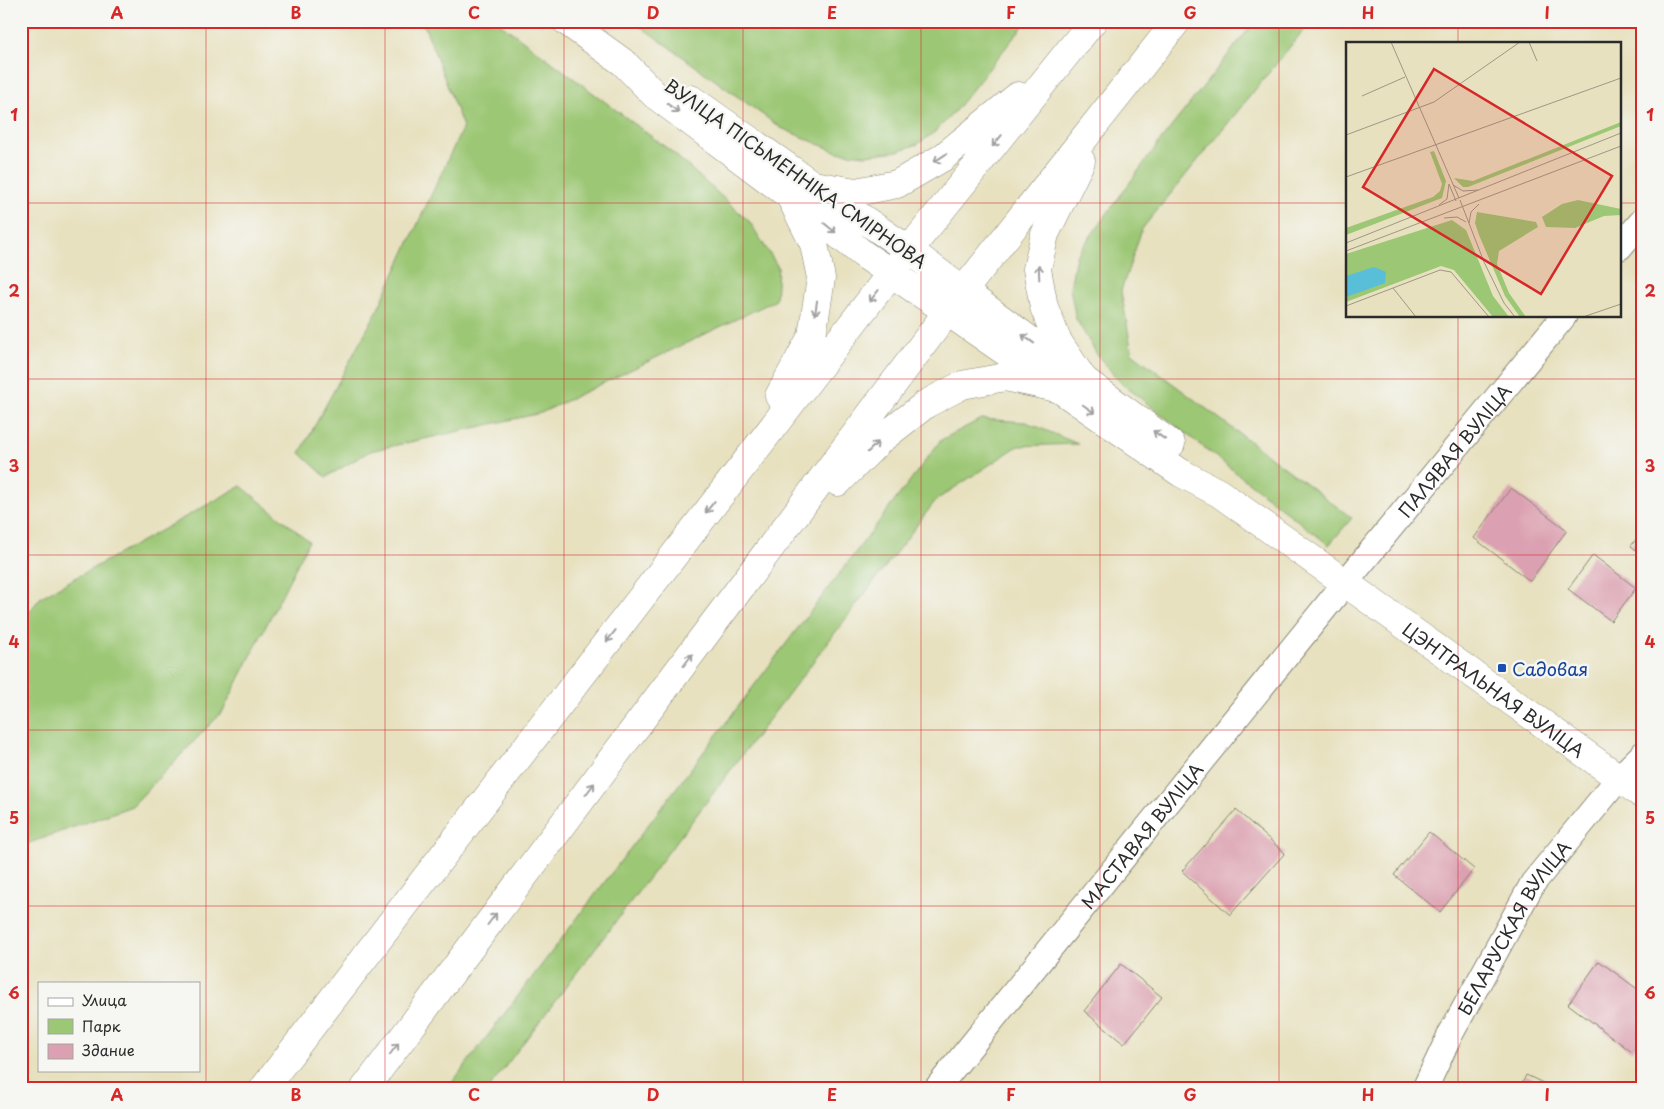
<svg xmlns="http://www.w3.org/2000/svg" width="1664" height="1109" font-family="'Playpen Sans',sans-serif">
	<rect width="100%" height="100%" fill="#f6f6f2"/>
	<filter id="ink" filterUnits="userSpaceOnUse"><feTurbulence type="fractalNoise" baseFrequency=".02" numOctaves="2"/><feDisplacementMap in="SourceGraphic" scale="10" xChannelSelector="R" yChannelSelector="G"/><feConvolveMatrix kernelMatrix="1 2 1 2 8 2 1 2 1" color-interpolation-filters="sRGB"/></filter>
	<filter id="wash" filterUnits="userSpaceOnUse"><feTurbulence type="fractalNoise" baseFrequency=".0096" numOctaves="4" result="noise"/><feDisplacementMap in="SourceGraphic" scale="20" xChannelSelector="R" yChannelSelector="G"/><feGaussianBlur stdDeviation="1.12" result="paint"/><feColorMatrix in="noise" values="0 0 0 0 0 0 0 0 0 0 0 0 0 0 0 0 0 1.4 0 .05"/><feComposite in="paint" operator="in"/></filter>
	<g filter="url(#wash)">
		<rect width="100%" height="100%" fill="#e7e1bf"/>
		<path fill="#9cc774" stroke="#647950" d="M418,21H497L672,152L749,221L778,267L776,300L541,413L370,451L326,477L300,453L378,309L463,127L425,27Z
			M633,21H1027L955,111L936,131L918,144L898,151L866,155L837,152L781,128Z
			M1255,21H1311L1142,229L1121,291L1132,353L1352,518L1329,545L1121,383L1098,356L1076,319L1070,288L1076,256L1161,140Z
			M981,419L1026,422L1078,444L1018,446L936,500L489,1088H448L941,440Z
			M241,486L309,541L223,711L132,806L21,846V622L41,597Z"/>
		<g id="blocks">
			<path fill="#dba0b1" d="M1511,488L1567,530L1530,581L1474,538Z
				M1643,530V555L1631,546Z
				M1593,555L1636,588L1611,621L1568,589Z
				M1236,810L1285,853L1230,915L1182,871Z
				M1429,832L1474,869L1440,912L1394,875Z
				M1599,961L1643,993V1038L1632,1052L1568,1004Z
				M1121,964L1162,997L1124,1044L1084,1011Z
				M1526,1075L1554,1088H1520Z"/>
		</g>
	</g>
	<g filter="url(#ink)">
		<use href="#blocks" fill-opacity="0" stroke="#898675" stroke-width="1"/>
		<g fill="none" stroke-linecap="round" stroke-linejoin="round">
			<defs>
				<g id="minor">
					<path d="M1620,247L1643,220"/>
					<path id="s1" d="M937,1088L1350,577L1564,316"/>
					<path id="s2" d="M1425,1088L1450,1035L1533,883L1619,778L1643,754"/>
				</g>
				<g id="tertiary">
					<path d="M963,291L1171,444"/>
					<path id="s3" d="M948,312L1181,473L1219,493L1643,795"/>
				</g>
				<path id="secondary" d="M566,21L624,63L655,95L790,196L863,254L948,312
					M691,99L813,185L909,250L963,291"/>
				<path id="trunk" d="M1081,161L1045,234L1037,269L1044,307L1057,340L1083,379
					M813,185L856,192L897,184L942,158L1018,96
					M779,396L812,336L821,278L814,244L790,196
					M838,482L880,440L926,404L962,385L1005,377L1057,388
					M264,1088L909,250L1093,21
					M365,1088L963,291L1177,21"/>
			</defs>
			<use href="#minor" stroke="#898675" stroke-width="27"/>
			<use href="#tertiary" stroke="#898675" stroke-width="29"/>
			<use href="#secondary" stroke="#898675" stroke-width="29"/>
			<use href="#trunk" stroke="#898675" stroke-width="29"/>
			<use href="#minor" stroke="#fff" stroke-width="25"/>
			<use href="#tertiary" stroke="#fff" stroke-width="28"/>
			<use href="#secondary" stroke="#fff" stroke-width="28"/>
			<use href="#trunk" stroke="#fff" stroke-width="28"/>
		</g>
		<defs><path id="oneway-shaft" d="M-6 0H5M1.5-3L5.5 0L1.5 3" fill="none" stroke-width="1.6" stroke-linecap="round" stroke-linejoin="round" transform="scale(1.25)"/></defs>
		<g stroke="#a0a0a0">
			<use href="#oneway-shaft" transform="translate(673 108) rotate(37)"/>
			<use href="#oneway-shaft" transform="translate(997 141) rotate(129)"/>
			<use href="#oneway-shaft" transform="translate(940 158) rotate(147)"/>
			<use href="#oneway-shaft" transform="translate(830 228) rotate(39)"/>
			<use href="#oneway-shaft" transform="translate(1039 272) rotate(-92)"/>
			<use href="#oneway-shaft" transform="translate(874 296) rotate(128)"/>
			<use href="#oneway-shaft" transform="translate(816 308) rotate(98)"/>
			<use href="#oneway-shaft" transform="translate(1028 339) rotate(-144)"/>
			<use href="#oneway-shaft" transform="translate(1089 409) rotate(35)"/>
			<use href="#oneway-shaft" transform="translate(1159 435) rotate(-144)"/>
			<use href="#oneway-shaft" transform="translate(873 447) rotate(-45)"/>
			<use href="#oneway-shaft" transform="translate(710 507) rotate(128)"/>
			<use href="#oneway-shaft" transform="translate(611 636) rotate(128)"/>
			<use href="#oneway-shaft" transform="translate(688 660) rotate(-53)"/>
			<use href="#oneway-shaft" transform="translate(590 789) rotate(-53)"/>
			<use href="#oneway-shaft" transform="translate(492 919) rotate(-53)"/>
			<use href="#oneway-shaft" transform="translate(394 1049) rotate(-53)"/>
		</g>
	</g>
	<path fill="none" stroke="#d62828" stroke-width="1" stroke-opacity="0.55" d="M206,21V1088M385,21V1088M564,21V1088M743,21V1088M921,21V1088M1100,21V1088M1279,21V1088M1458,21V44M21,203H1348M1620,203H1643M1458,316V1088M21,379H1643M21,555H1643M21,730H1643M21,906H1643"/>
	<rect fill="#1a4fb4" stroke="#f6f6f2" stroke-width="2" x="1497" y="663" width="10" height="10" rx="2.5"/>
	<g text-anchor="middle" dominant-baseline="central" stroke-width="5" stroke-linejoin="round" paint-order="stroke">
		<g font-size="18" fill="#2b2b2b" stroke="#f6f6f2">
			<text transform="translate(796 173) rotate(35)">ВУЛІЦА ПІСЬМЕННІКА СМІРНОВА</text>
			<text stroke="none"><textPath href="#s1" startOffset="821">ПАЛЯВАЯ ВУЛІЦА</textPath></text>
			<text stroke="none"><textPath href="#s3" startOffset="664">ЦЭНТРАЛЬНАЯ ВУЛІЦА</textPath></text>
			<text stroke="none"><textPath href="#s1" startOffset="325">МАСТАВАЯ ВУЛІЦА</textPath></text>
			<text stroke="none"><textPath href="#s2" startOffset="184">БЕЛАРУСКАЯ ВУЛІЦА</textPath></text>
		</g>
		<g font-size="18" fill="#164399" stroke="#f6f6f2" text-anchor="start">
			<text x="1512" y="668">Садовая</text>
		</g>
	</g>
	<g transform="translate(1346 42)">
		<rect width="275" height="275" fill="#e7e1bf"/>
		<path d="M275,80V84L122,145H117L108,136L127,139ZM88,109L100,139L96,156L0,193V186L87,155L94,149L96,142L84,110ZM232,158L275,167V173L258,174L229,186L200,185L196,175L216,162ZM131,170L190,180L192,185L153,209L151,222L163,251L180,275H174L159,254L133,193L129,181ZM106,178L120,188L147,254L163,275H147L108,228L95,224L0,260V212Z" fill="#9cc774"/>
		<path d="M28,225L40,230L39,241L0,255V234Z" fill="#59bed7"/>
		<path fill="none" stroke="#9c9884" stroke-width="1" d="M45,0L113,156M183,0L191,19M16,54L59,35M0,93L88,60L174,0M0,135L275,36M103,142L110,159M107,143L117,149L132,148M114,158L138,220L158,261L169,275M93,163L101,157L103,142M98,176L111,175L120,180M123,181L125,170L133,162M0,201L275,91M0,209L275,104M47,246L70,275M0,264L94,228L105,230L143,275M237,275L275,262"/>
		<path fill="#d62828" fill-opacity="0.15" stroke="#d62828" stroke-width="2.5" d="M88,27L266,134L195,252L17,145Z"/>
		<rect width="275" height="275" fill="none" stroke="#2b2b2b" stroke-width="2.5"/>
	</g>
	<rect width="1664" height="1109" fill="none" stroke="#f6f6f2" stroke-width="55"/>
	<rect x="38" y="982" width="162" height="90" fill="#f6f6f2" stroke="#a5a5a2"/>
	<rect x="48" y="998" width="25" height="8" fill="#ffffff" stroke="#a5a5a2"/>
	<text x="82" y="1006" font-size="15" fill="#2b2b2b">Улица</text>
	<rect x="48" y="1019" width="25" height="15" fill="#9cc774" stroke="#a5a5a2"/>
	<text x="82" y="1032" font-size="15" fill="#2b2b2b">Парк</text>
	<rect x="48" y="1044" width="25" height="15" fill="#dba0b1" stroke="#a5a5a2"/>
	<text x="82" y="1056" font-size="15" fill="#2b2b2b">Здание</text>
	<rect x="28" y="28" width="1608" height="1054" fill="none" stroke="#d62828" stroke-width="2"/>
	<g font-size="16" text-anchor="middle" font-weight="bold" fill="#d62828">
		<text x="117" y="19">A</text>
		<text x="296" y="19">B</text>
		<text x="474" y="19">C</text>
		<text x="653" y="19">D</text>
		<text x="832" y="19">E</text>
		<text x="1011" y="19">F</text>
		<text x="1190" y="19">G</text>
		<text x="1368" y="19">H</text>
		<text x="1547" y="19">I</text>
		<text x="14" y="121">1</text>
		<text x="1650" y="121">1</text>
		<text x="14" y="297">2</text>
		<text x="1650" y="297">2</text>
		<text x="14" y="472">3</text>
		<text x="1650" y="472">3</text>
		<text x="14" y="648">4</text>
		<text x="1650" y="648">4</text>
		<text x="14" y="824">5</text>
		<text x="1650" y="824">5</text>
		<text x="14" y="999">6</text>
		<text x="1650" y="999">6</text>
		<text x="117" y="1101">A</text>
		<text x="296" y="1101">B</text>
		<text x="474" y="1101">C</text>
		<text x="653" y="1101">D</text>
		<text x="832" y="1101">E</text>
		<text x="1011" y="1101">F</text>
		<text x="1190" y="1101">G</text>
		<text x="1368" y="1101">H</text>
		<text x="1547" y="1101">I</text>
	</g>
</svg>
